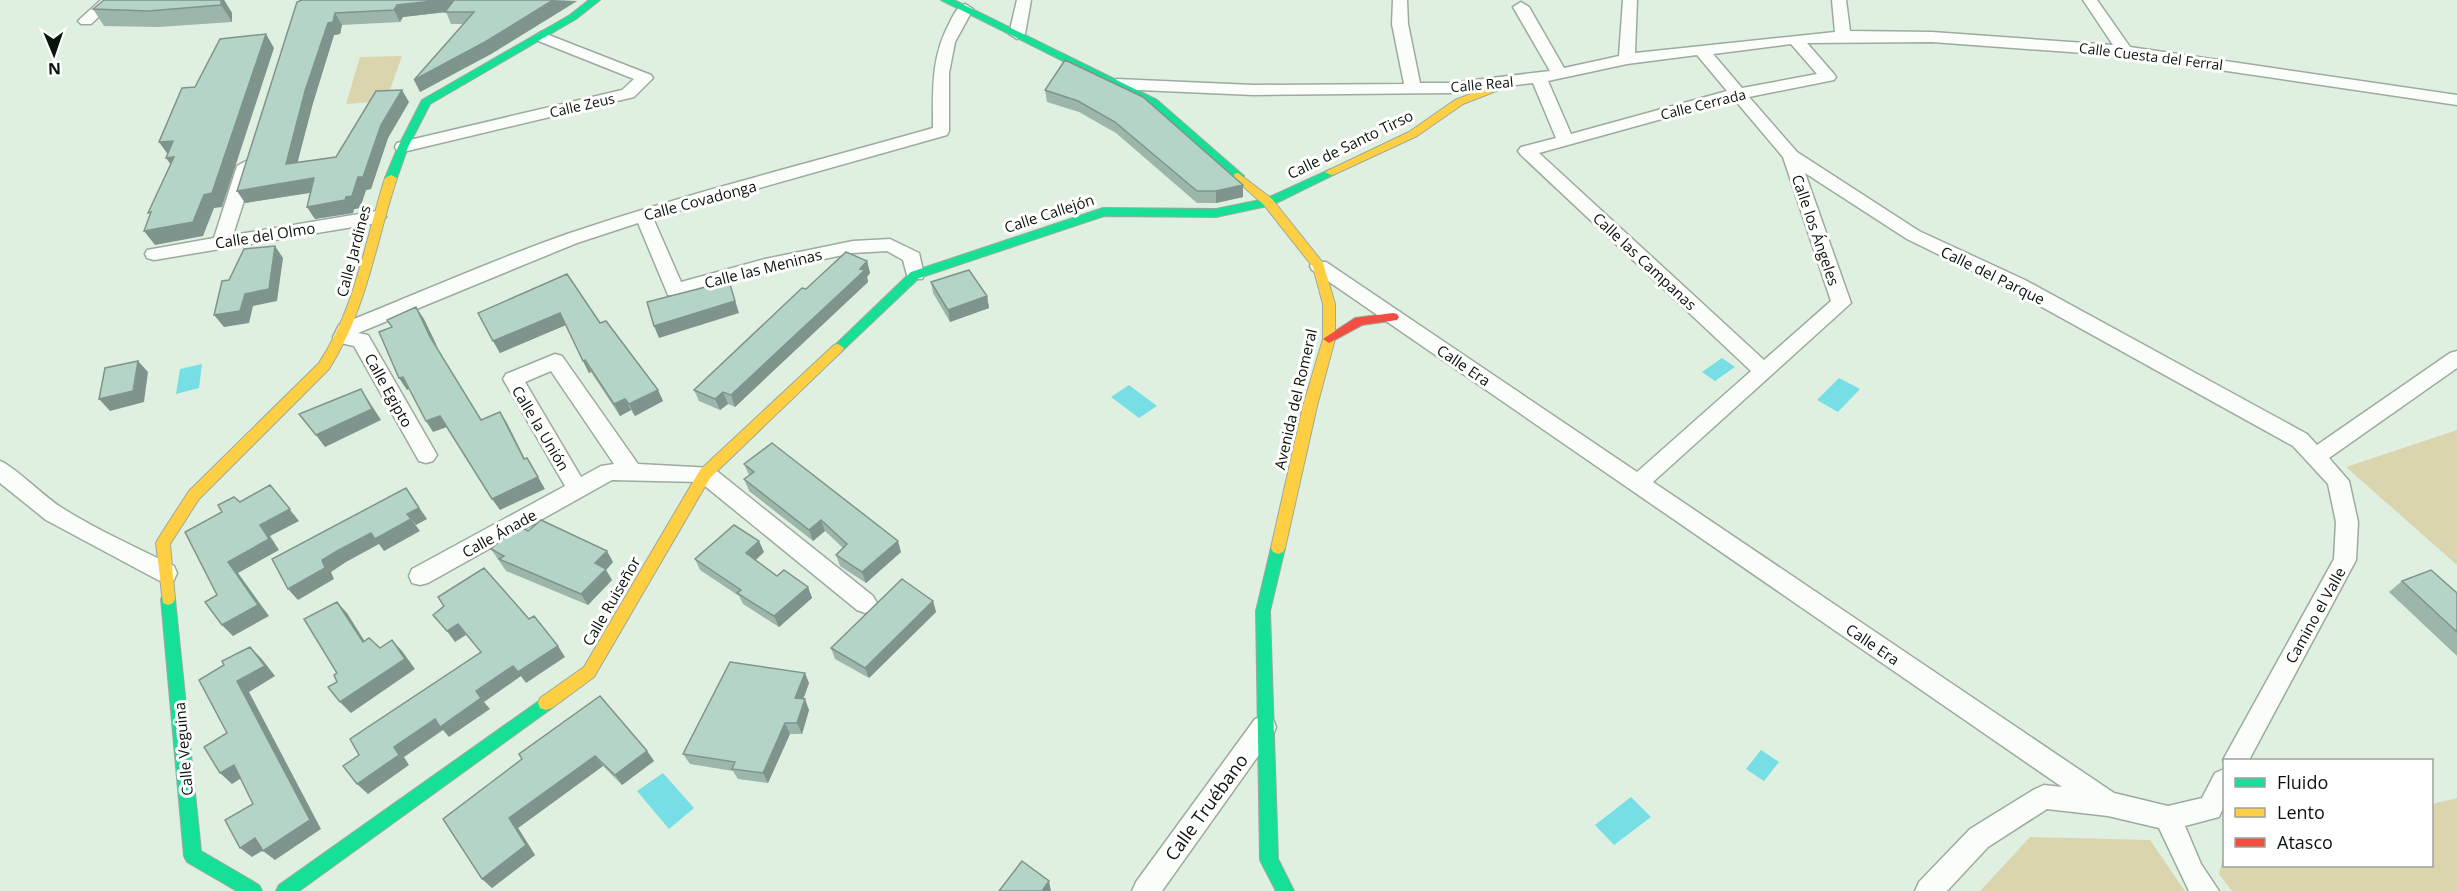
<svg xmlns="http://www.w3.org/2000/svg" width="2457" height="891" font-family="'Open Sans',sans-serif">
	<rect width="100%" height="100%" fill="#dff0e1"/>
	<path fill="#dad5ae" d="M402,56L386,101L346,104L360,57Z
		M2457,430V565L2346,467Z
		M2457,798V891H2232L2219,874L2224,853V866H2432V804Z
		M2030,837L2150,840L2185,891H1980Z"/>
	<path fill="#76dee4" d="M1722,358L1735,367L1715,381L1702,372Z
		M202,364L199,388L176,394L180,369Z
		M1839,378L1860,389L1838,412L1817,400Z
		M1129,385L1157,406L1139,418L1111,397Z
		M1761,750L1779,762L1764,781L1746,769Z
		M663,773L694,808L669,829L637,791Z
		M1631,797L1651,817L1614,845L1595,825Z"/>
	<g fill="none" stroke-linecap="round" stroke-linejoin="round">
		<defs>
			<path id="street" d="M101,0H117L91,24H81L78,21L81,18Z
				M1017,0H1031L1025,34L1017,39L1009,34Z
				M1393,0H1407L1408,24L1420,83H1450L1550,71L1513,7L1521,2L1529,7L1564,68L1619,56L1623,0H1637L1635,53L1835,32L1832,0H1846L1850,31L1932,32L2113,45L2083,0H2097L2130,47L2457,95V105L2125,56L1932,42L1807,43L1834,74L1836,77L1834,80L1749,97L1797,152L1919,231L2025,280L2307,434L2317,445L2450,353L2457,351V368L2329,458L2349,481L2358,522L2356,560L2249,760L2224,762L2223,760L2334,559L2336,522L2328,484L2293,446L2011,290L1907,239L1805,173L1851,303L1653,482L2114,793L2168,806L2202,798L2215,773L2224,769V806L2219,817L2185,826L2201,864L2219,891H2189L2159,828L2108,816L2047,809L1988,847L1947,891H1915L1919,882L1970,829L2035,789L2044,785L2062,787L1312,270L1310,266L1312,262H1326L1637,472L1751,371L1521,155L1518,151L1521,147L1556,138L1533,83L1450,93L1253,95L1117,89L1109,84L1117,79L1253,85L1404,84L1392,24ZM1791,44L1817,74L1742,88L1713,54ZM1697,55L1727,91L1571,134L1548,81L1627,64ZM1734,99L1783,157L1831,301L1764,360L1539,153Z
				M965,4L973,9L955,42L949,73V131L947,135L653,218L681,282L765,259L853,241L890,239L919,253L924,275L922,279H908L903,260L887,251L853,253L765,271L675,296L668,295L666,290L638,223L577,243L358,333L368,335L437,455L433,461L426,463L419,461L354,346L336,342L333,337L339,325C415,295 490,261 567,234C687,193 811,163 933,128C933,88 931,57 950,22C954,14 957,7 965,4Z
				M541,32L651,75L653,78L634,97L403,152L397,151L395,147L397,143L622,90L634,79L536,40L533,37Z
				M246,161L255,166L233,235L377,211L386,217L377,223L154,260L147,258L145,254L147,250L214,238L237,166Z
				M555,354L562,356L638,464L713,468L873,596L877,603L873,610L865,613L857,610L700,482L612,480L428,583L420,585L412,583L409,576L412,569L565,486L503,379L506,374ZM551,371L614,464L601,466L581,477L525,382Z
				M0,461C11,464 44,496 59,506C95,529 135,547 174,566L177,573L174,580L166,582L158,580L46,520L0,483Z
				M1264,716L1273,719L1276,727L1273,735L1162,891H1132L1136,882L1255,719Z"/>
			<path id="fast" d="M589,0H600L576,19L430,104L408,147L397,178L391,181L387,180L385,178L398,147L422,100L570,15Z
				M941,0H954L1157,100L1244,176L1242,178H1234L1149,104Z
				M1331,169L1337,172L1335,174L1272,205L1216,217L1104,216L919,278L842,351H834L832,348L911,272L1103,208L1216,209L1265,199Z
				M1278,542L1283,544L1285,548L1270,611L1278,859L1294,891H1276L1260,860L1256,611L1271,548L1273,544Z
				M168,593L173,595L175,599L201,851L259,885L262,891H237L187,862L184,856L161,599L163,595Z
				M546,696L552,698L554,703L552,708L299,891H276L279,885Z"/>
			<path id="slow" d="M1510,79L1515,82L1514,84L1463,104L1417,136L1335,174L1331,175L1325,172L1409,132L1455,100Z
				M1238,173L1272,199L1323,263L1335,304V339L1317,406L1285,548L1283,552L1278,554L1273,552L1271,548L1303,406L1323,339V304L1313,267L1264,205L1234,178V174Z
				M391,175L397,178C375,244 367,309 329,369L199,499L170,544L175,599L173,603L168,605L163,603L156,543L158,539L189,491L319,363C356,307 365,241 385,178Z
				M838,344L844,348L842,351L710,478L594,677L552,708L546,710L540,708L538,703L540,698L584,667L700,470L834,345Z"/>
			<path id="jam" d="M1393,313L1397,314L1399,317L1397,320L1362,325L1329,343L1323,339L1355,318Z"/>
		</defs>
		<use href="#street" stroke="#9daa9f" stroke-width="3"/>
		<use href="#fast" stroke="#9daa9f" stroke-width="2"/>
		<use href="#slow" stroke="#9daa9f" stroke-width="2"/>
		<use href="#jam" stroke="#9daa9f" stroke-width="2"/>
		<use href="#street" fill="#fafdfa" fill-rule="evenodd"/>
		<use href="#fast" fill="#16e098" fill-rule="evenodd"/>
		<use href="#slow" fill="#ffcf43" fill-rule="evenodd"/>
		<use href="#jam" fill="#f24e42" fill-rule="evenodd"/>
	</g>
	<path fill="#9cb6ac" d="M224,0L232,13V22L159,27L104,26L93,9Z
		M577,1L491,54L420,92L463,24H451L446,12L403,17L400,22L342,25L340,34L334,35L313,103L297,162L336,157L409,102L388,138L371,189L366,190L360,208L354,209L353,213L315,219L307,207L310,193L245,203L297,2Z
		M1065,60L1243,197L1216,203H1197L1116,133L1079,112L1047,102L1045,90Z
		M867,261L870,273L867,277L868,282L735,407L728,404L720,410L699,401L694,390L806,289Z
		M931,282L987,296L989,308L950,322L933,293Z
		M478,313L600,323L658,390L663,401L635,416L631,410L620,416L591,372L589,373L566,325L500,353Z
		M744,464L901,552L866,583L840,566L836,555L843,548L825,531L813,541L749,491L744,479L749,475Z
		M528,531L613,562L606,570L612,580L588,605L506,571L491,549Z
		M764,552L756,560L777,576L808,587L812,598L779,627L743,604L739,596L700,570L695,559Z
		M2402,581L2457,593V656L2389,592Z
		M933,601L936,612L869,678L835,659L831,648Z
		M809,683L803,699L809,710L802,734H790L768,783L738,779L733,771L690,764L683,754Z
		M647,751L654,761L622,785L603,766L518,828L535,855L492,888L522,759Z"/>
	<path fill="#7f948c" d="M221,0H224L232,13V22L221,5Z
		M442,0H455L446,12L403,17L400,22L394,10L397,5Z
		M553,0L577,1L491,54L420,92L414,80Z
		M335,13L342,25L340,34L334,35L313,103L294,176L286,164L305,91L328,23Z
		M266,34L274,48L222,207L214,208L203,236L155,245L144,231Z
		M402,90L409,102L388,138L371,189L366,190L360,208L354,209L353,213L315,219L307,207L346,197L381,125Z
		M173,141L169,156L159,142Z
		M174,157L176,172L166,158Z
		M314,178L321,191L245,203L237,191Z
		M1243,185V197L1216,203V191Z
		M275,246L283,258L277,301L253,306L249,323L224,327L214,315L245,294Z
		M867,261L870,273L867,277L868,282L735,407L731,395Z
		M729,281L739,313L659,338L654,326Z
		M987,296L989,308L950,322L948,310Z
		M416,307L424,319L438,348L430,337Z
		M560,313L566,325L500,353L493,341Z
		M585,360L591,372L589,373L583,361Z
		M138,361L148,372L144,402L110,411L99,399Z
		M403,377L411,388L407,390L399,378Z
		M361,389L381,420L325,447L316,435Z
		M658,390L663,401L635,416L629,404Z
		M723,392L728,404L720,410L715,399Z
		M625,399L631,410L620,416L614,404Z
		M500,412L507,423L531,471L524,459Z
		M440,416L447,427L433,432L426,421Z
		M527,458L545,489L500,510L492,499Z
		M270,485L299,521L270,536L279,550L238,573L269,616L233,636L222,625L228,562L260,525Z
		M406,488L427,519L416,525L407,514Z
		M411,519L420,531L384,551L379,544L346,562L331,572L334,579L298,600L288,589L322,560L337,551L371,533Z
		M821,520L825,531L813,541L809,530Z
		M759,541L764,552L751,564L746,553Z
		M898,541L901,552L866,583L862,572Z
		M607,551L613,562L606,570L612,580L588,605L581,594L595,563Z
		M808,587L812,598L779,627L774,616Z
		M933,601L936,612L869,678L865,668Z
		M337,602L347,613L372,653L363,642Z
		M458,624L466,635L455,642L447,631Z
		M392,640L402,651L415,669L351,713L340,702Z
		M558,646L565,657L526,683L518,672Z
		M250,647L261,658L275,676L249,692L321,829L275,860L263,851L237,681Z
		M513,666L521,676L484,702L490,709L449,737L443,730L404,757L409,765L368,794L357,784L394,747Z
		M805,673L809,683L800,708L795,698Z
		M805,699L809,710L802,734L797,723Z
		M785,723L790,734L768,783L763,773Z
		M647,751L654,761L622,785L615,775Z
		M595,756L603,766L518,828L535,855L492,888L482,879L509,818Z
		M234,765L246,775L232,784L220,773Z
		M255,838L267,848L252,857L240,848Z
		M1049,881L1051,891H1042Z"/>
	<path fill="#b5d4c8" stroke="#7f948c" stroke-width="1.5" d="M104,0H221V5L148,11L93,9Z
		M302,0H442L397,5L394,10L335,13L333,22L328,23L305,91L286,164L336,157L376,91L402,90L381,125L363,177H358L352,196L346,197L345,200L307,207L314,178L237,191L297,2Z
		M454,0H553L485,42L414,80L474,12H445Z
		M266,34L212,193L204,195L193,222L144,231L151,212L148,213L174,157L166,158L173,141L159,142L182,88L195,87L220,39Z
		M1065,60L1143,97L1243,185L1216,191H1197L1115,122L1078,101L1045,90Z
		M275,246L269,289L245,294L240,311L214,315L222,281L229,280L244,249Z
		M846,252L867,261L860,269L865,270L731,395L723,392L715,399L694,390L802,288L806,289Z
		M969,270L987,296L948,310L931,282Z
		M567,274L600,323L606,321L658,390L629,404L625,399L614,404L585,360L583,361L560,313L493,341L478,313Z
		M729,281L735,301L654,326L647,302Z
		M416,307L430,337L481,420L500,412L524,459L527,458L538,477L492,499L440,416L426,421L403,377L399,378L379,332L392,327L387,320Z
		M138,361L133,391L99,399L105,368Z
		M361,389L372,409L316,435L299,414Z
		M772,443L898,541L862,572L836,555L847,544L821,520L809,530L744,479L754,472L744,464Z
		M270,485L290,509L260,525L269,539L228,562L258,605L222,625L205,602L217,595L185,532L222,512L218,505L234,497L240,502Z
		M406,488L419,508L407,514L411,519L375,539L371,533L337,551L322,560L325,568L288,589L272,559Z
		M541,520L607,551L595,563L606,569L581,594L499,559L504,556L491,549L517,525L528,531Z
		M734,525L759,541L746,553L777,576L784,570L808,587L774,616L737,593L741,590L695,559Z
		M484,568L529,619L534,616L558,646L518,672L513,666L476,691L481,698L440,727L435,719L394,747L399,755L357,784L343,766L359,755L350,739L481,652L458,624L447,631L433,615L444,606L438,597Z
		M2431,570L2457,593V632L2402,581Z
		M902,579L933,601L865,668L831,648Z
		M337,602L363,642L369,638L380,648L392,640L405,659L340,702L328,687L337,682L334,675L337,673L304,619Z
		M250,647L265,666L237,681L310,820L263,851L255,838L240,848L225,820L253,804L234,765L220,773L204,747L227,733L199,680L224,665L222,661Z
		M730,662L805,673L795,698L805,699L797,723H785L763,773L732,769L735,762L683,754Z
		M600,696L647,751L615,775L595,756L509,818L526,845L482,879L443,819L522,759L519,754Z
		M1022,861L1049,881L1042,891H999Z"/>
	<g text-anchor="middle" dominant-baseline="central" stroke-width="6" stroke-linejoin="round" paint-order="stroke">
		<g font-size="14" fill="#0a140b" stroke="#fff">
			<text transform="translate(2151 56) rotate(7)">Calle Cuesta del Ferral</text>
			<text transform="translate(1482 84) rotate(-5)">Calle Real</text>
			<text transform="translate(1703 104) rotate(-14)">Calle Cerrada</text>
			<text transform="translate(582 105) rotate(-13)">Calle Zeus</text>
		</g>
		<g font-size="15" fill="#0a140b" stroke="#fff">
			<text transform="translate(1350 144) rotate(-26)">Calle de Santo Tirso</text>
			<text transform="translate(700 200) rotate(-15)">Calle Covadonga</text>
			<text transform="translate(1049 213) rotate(-18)">Calle Callejón</text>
			<text transform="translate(1816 230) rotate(71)">Calle los Ángeles</text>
			<text transform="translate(265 235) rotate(-9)">Calle del Olmo</text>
			<text transform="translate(353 251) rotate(-75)">Calle Jardines</text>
			<text transform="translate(1645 261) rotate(43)">Calle las Campanas</text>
			<text transform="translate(763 268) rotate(-14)">Calle las Meninas</text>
			<text transform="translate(1993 275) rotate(26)">Calle del Parque</text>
			<text transform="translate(1464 365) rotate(34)">Calle Era</text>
			<text transform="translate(389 390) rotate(61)">Calle Egipto</text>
			<text transform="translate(1295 399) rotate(-77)">Avenida del Romeral</text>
			<text transform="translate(541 428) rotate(59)">Calle la Unión</text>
			<text transform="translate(499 533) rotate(-29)">Calle Ánade</text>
			<text transform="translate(611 601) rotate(-60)">Calle Ruiseñor</text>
			<text transform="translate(2315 615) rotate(-61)">Camino el Valle</text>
			<text transform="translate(1873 644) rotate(34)">Calle Era</text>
			<text transform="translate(183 749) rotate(-95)">Calle Veguina</text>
		</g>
		<g font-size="18" fill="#0a140b" stroke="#fff">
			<text transform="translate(1206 807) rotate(-54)">Calle Truébano</text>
		</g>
	</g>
	<rect x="2223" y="759" width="210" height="108" fill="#ffffff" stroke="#9da19d" stroke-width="1.5"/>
	<rect x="2235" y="778" width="30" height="9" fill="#16e098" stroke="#9da19d" stroke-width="1.5"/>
	<text x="2277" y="789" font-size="18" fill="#0a140b">Fluido</text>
	<rect x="2235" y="808" width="30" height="9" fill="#ffcf43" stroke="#9da19d" stroke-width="1.5"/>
	<text x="2277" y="819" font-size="18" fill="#0a140b">Lento</text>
	<rect x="2235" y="838" width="30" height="9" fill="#f24e42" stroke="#9da19d" stroke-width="1.5"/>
	<text x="2277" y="849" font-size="18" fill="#0a140b">Atasco</text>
	<g transform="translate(54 54) rotate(178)" stroke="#ffffff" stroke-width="4.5" paint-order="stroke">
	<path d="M0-4.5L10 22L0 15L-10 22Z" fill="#0a140b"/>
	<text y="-9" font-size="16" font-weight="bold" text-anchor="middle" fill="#0a140b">N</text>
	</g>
</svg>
